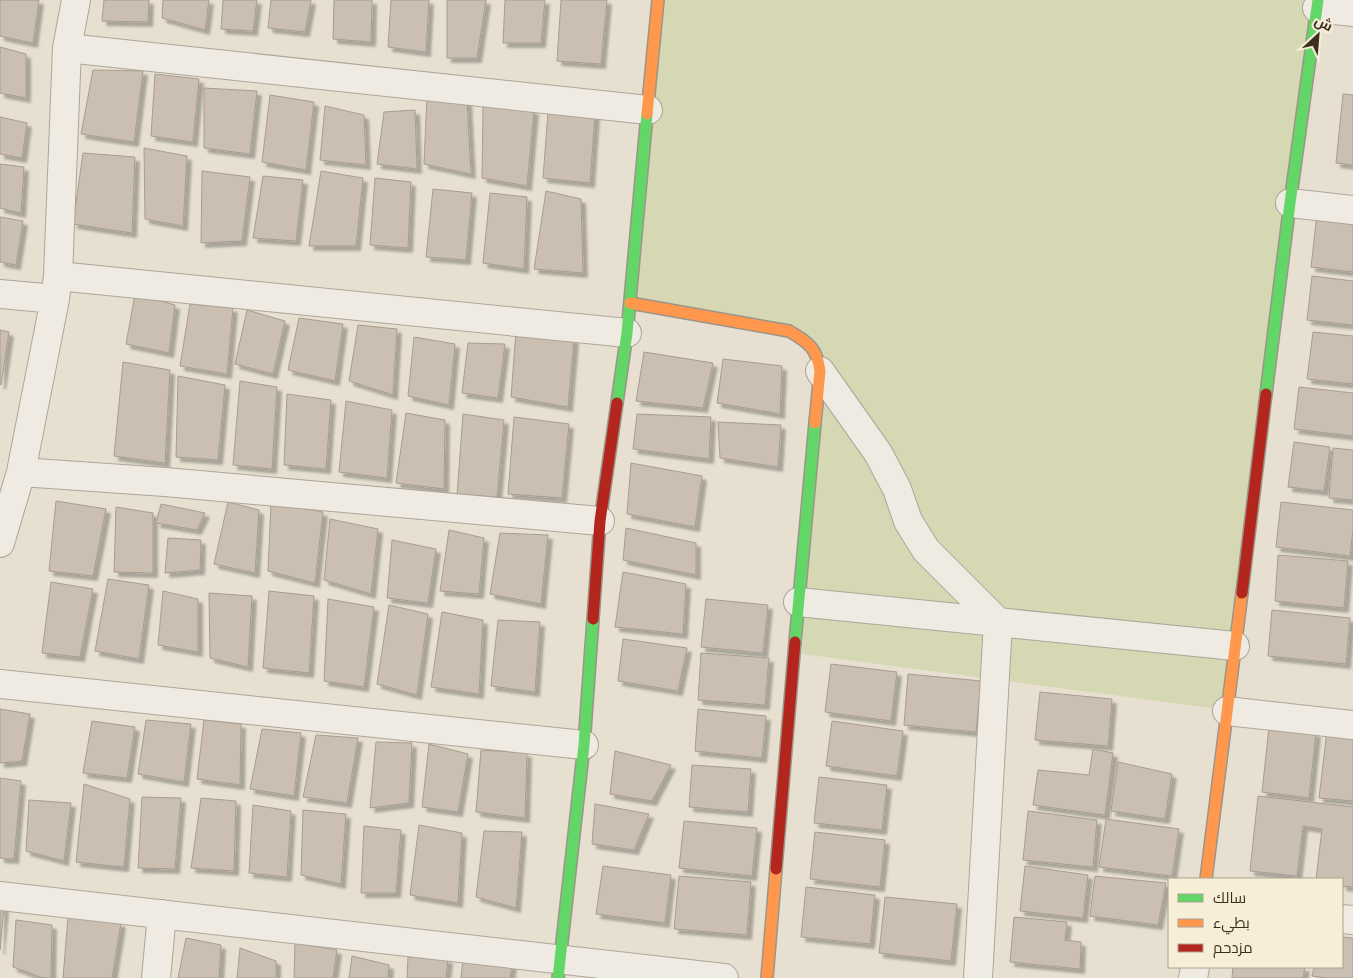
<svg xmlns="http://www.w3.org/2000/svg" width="1353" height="978" font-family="'Crimson Pro',Cairo,serif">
	<defs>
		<filter id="shadow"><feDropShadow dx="4.5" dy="4.5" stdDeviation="1" flood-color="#0004"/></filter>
	</defs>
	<rect width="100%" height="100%" fill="#e7e0d1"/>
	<path fill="#d6d7b3" d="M659,0H1317L1226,710L802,654L816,346L632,300Z"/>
	<path fill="#cbbfb2" stroke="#a89c90" filter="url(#shadow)" d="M0,0H39L33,43L0,36Z
		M104,0H149L148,22L102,21Z
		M163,0H209L205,30L162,18Z
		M223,0H257L253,31L221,29Z
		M271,0H311L305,32L268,28Z
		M334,0H372L371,42L333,39Z
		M391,0H429L426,52L388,47Z
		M447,0H486L477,58H447Z
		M505,0H545L541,43H503Z
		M561,0H607L601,64L557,61Z
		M0,47L26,54V98L0,93Z
		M93,70L143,71L134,142L81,134Z
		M155,74L199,79L193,142L151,136Z
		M204,88L257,91L250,154L204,148Z
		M1343,94L1353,95V165L1336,163Z
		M270,95L314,102L306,170L262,162Z
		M427,95L467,100L471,174L424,164Z
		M325,106L364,115L366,165L320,160Z
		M483,106L534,110L527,186L482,178Z
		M415,110L417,169L377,164L384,112Z
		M548,112L595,114L590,183L543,178Z
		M0,117L27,123L22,158L0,154Z
		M144,148L187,156L183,226L145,219Z
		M83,153L135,157L132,233L73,224Z
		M0,164L24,167L21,213L0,208Z
		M202,171L250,177L242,241L201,243Z
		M321,171L363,178L356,246H309Z
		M263,176L303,180L296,241L253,238Z
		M375,178L411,182L408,248L370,245Z
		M433,189L472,193L466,260L426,257Z
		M546,191L581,199L583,273L534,269Z
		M490,193L527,197L524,269L483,263Z
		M1317,214L1353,218V272L1311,267Z
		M0,217L23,221L16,265L0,262Z
		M1312,276L1353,281V325L1307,320Z
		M135,294L175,305L169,353L126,344Z
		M190,304L233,308L227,374L180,366Z
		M247,310L285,321L273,374L235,364Z
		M299,318L343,324L335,381L288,370Z
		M358,325L397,329L393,395L349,381Z
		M0,330L9,332L1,385L0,384Z
		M516,331L574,339L568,407L511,397Z
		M1313,332L1353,336V384L1307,379Z
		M414,337L455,344L449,405L408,396Z
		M468,343L505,344L498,398L462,393Z
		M644,352L713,363L703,408L636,401Z
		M723,359L782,366L780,414L717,403Z
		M123,362L170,370L165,463L114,456Z
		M178,376L225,385L218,460L176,457Z
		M240,381L277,387L272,469L233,465Z
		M1299,387L1353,393V436L1294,429Z
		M287,394L331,400L326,469L284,465Z
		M346,401L392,410L387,478L339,472Z
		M406,413L445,420L444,489L396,483Z
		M463,414L504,420L497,497L457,495Z
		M637,414L711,417L709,459L633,449Z
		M514,417L569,424L562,498L508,494Z
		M718,422L781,425L778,467L720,458Z
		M1294,442L1330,447L1324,491L1288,487Z
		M1333,448L1353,450V500L1329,498Z
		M631,463L702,476L695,527L627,514Z
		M56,501L106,509L93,576L49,571Z
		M228,502L259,510L255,573L214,564Z
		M1281,502L1353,510V531L1350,556L1276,547Z
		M271,503L323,512L315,583L268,571Z
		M161,504L205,513L197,530L156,523Z
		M116,507L153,513V573L114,572Z
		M330,519L378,529L371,594L324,580Z
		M626,528L696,543V575L623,560Z
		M449,530L484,538L479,594L440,591Z
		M500,533L548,535L541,604L490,594Z
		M168,538L201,540L200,570L165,573Z
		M392,540L436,549L428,603L387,598Z
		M1278,555L1348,561L1344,608L1275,601Z
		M623,572L686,584L683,634L615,627Z
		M108,579L149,585L139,659L95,651Z
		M51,582L93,589L80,657L42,653Z
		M163,591L198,599V652L158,645Z
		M269,591L314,596L309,673L263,668Z
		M209,593L252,596L248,667L210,658Z
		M328,599L374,607L364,687L324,681Z
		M706,599L768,605L763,653L701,647Z
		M389,605L428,614L417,695L377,684Z
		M1272,610L1350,618L1346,664L1268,656Z
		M442,612L483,620L479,694L431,687Z
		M498,620L540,622L535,692L491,686Z
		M623,639L687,648L678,691L618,681Z
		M701,653L769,658L765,705L698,700Z
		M831,664L897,672L891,721L825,712Z
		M908,674L981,681L976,732L904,725Z
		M1040,692L1112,699L1108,746L1035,740Z
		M0,709L30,714L22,761L0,763Z
		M698,709L766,716L762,758L695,751Z
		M146,720L191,724L184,782L138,774Z
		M204,720L241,724L240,785L197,779Z
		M92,721L135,727L127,778L83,773Z
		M832,721L903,731L897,776L826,766Z
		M1269,727L1316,733L1309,798L1262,792Z
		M262,729L301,733L294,796L250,789Z
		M1327,730L1353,733V801L1319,798Z
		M316,735L358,738L347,803L303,797Z
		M376,742L412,743L409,803L370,808Z
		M429,744L468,754L458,812L422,807Z
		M1093,749L1113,753L1105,815L1033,805L1038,770L1089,775Z
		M481,750L527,753L525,818L476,812Z
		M615,751L671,765L652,801L610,794Z
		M1118,762L1172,774L1165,819L1111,811Z
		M692,765L751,769L748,812L689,807Z
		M819,777L887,785L882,830L814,823Z
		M0,778L21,781L14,859L0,858Z
		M84,784L130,799L124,867L76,862Z
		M1258,796L1353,807V887L1342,886V879H1316L1322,829L1303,826L1297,876L1250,871Z
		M142,797L181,798L175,869L138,868Z
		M201,798L236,801L234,871L191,868Z
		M29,800L71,803L64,861L26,851Z
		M595,804L649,814L634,850L592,844Z
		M253,805L291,811L287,877L249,873Z
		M303,810L346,814L341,884L301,875Z
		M1028,811L1097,820L1093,867L1023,860Z
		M1106,819L1179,829L1172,876L1099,867Z
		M684,821L757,828L752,876L679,868Z
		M419,825L462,833L458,903L410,895Z
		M364,826L401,830L396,893H361Z
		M484,831L522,832L516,908L476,897Z
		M815,832L885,840L880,887L810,879Z
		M603,866L671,875L665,923L596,914Z
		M1025,866L1088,875L1083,918L1020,911Z
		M679,876L751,882L747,935L674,929Z
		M1095,876L1166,883L1158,925L1090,916Z
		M806,887L875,895L870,944L801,937Z
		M885,897L957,904L951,961L879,953Z
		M0,906H4L0,950Z
		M68,917L121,923L112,978H63Z
		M1014,917L1067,922L1065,940L1081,942L1080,969L1010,962Z
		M16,920L52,925L51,978H43L13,967Z
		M1342,937L1353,938V978H1326L1312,976L1314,967H1342Z
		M186,938L221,945L219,978H178Z
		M295,943L337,950L333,978H294Z
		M240,948L276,961V978H237Z
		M352,956L389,965L388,978H349Z
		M408,957L448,959L446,978H407Z
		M463,959L512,964L510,978H461Z
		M1233,967H1305L1303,978H1232Z"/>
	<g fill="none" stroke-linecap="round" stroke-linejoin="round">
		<defs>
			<path id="street" d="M1317,8L1353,12
				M67,48L648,110
				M1290,203L1353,210
				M58,276L627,333
				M0,294L55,299
				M820,371L878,453L897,489L908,521L926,550L998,622L978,978
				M21,472L165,482L600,521
				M0,543L21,472L55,299L58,276L67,48L76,0
				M798,602L1235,646
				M0,684L584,745
				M1227,711L1353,725
				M0,896L724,978
				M1342,919L1353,920
				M156,978L162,914
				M1193,978L1195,967"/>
			<path id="fast" d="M1266,394L1290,203L1318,0
				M617,403L627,333L647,114
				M795,642L815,423
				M558,978L584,745L593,619"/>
			<path id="slow" d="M647,114L658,0
				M630,303L789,331C808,342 817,348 820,371L815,423
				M1206,879L1242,593
				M767,978L776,869"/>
			<path id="jam" d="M1242,593L1266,394
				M593,619L600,521L617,403
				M776,869L795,642"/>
		</defs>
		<use href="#street" stroke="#ada599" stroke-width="30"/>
		<use href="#fast" stroke="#9c958a" stroke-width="14"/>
		<use href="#slow" stroke="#9c958a" stroke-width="14"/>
		<use href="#jam" stroke="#9c958a" stroke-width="14"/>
		<use href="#street" stroke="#efebe3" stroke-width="28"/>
		<use href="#fast" stroke="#63d668" stroke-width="11"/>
		<use href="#slow" stroke="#ff974d" stroke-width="11"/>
		<use href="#jam" stroke="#b3261e" stroke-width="11"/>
	</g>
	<rect x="1168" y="878" width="175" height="90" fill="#f7eed8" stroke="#ada18e"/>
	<rect x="1178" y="894" width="25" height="8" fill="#63d668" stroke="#ada18e"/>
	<text x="1213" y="903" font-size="15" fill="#3d2e20">سالك</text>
	<rect x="1178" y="919" width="25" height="8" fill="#ff974d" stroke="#ada18e"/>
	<text x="1213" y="928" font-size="15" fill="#3d2e20">بطيء</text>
	<rect x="1178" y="944" width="25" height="8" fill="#b3261e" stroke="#ada18e"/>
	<text x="1213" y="953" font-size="15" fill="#3d2e20">مزدحم</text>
	<g transform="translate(1318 35) rotate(26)" stroke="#f7eed8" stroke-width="4" paint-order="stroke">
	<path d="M0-4L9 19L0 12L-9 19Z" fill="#3d2e20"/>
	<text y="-8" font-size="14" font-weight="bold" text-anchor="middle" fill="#3d2e20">ش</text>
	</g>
</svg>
